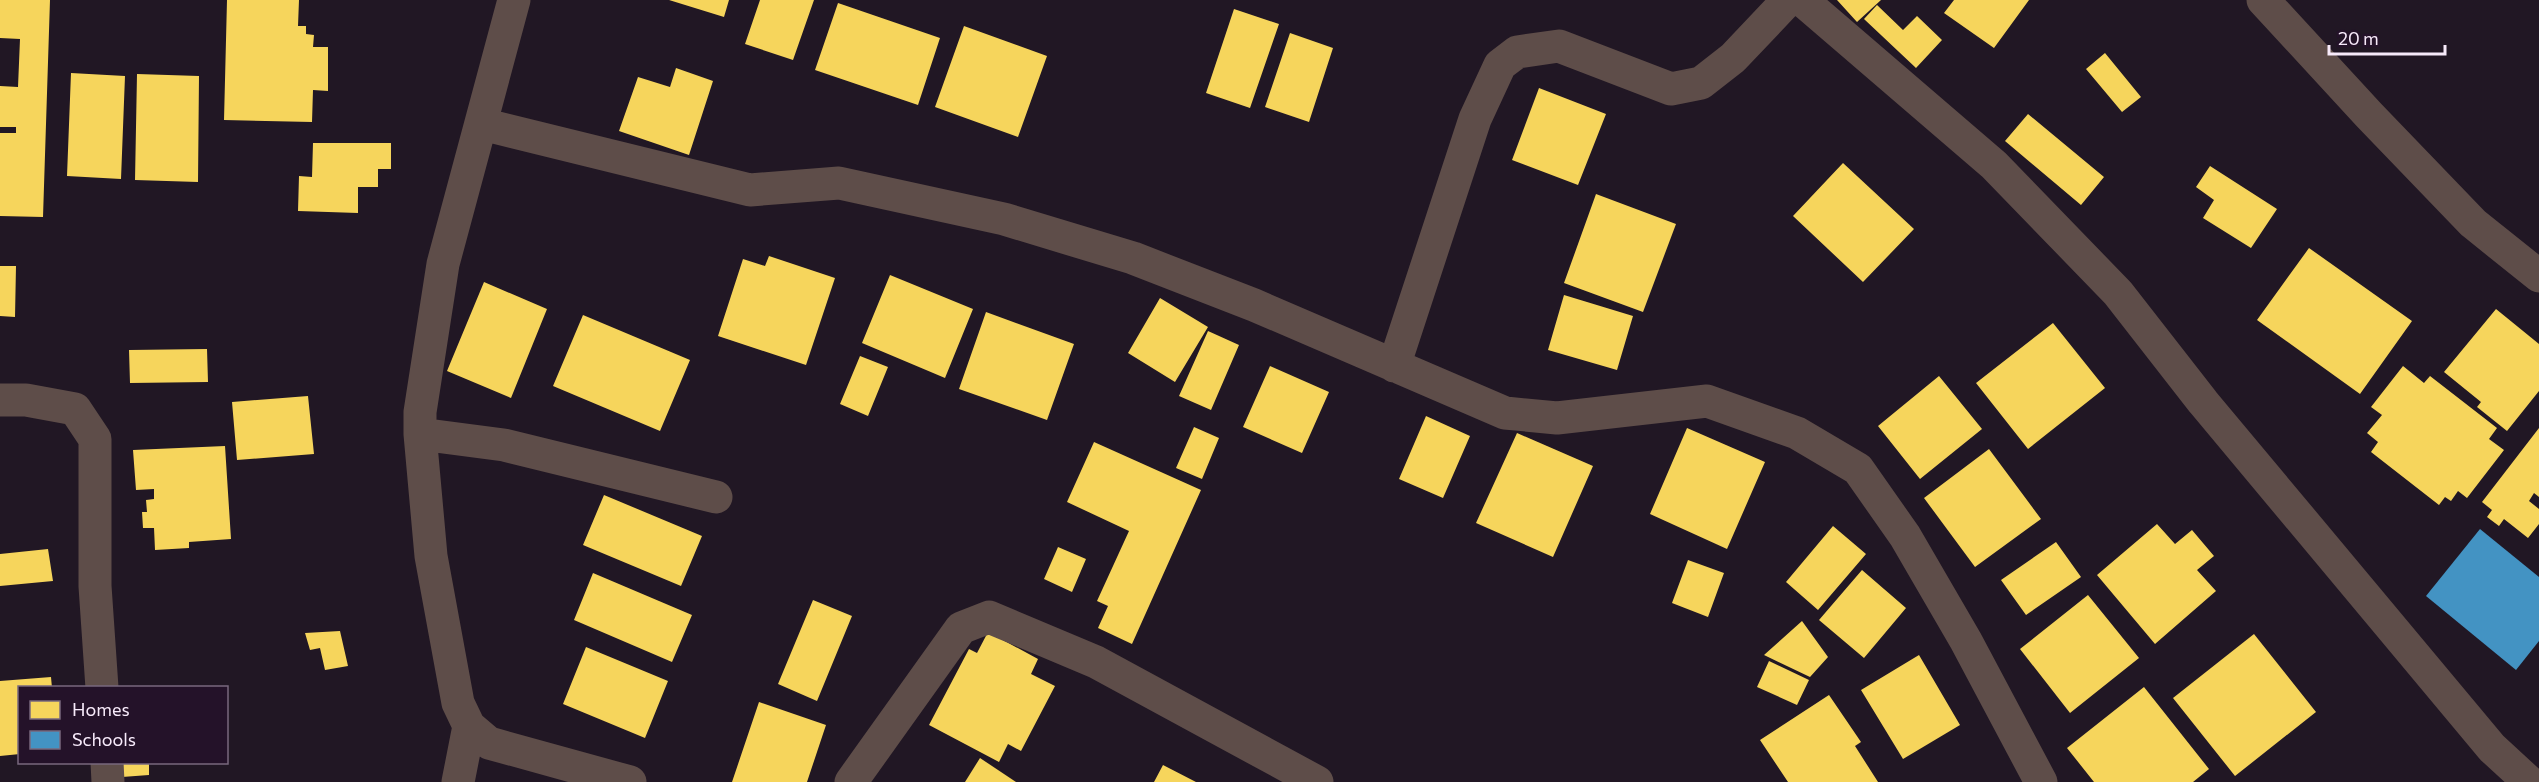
<svg xmlns="http://www.w3.org/2000/svg" width="2539" height="782" font-family="Commissioner,sans-serif">
	<rect width="100%" height="100%" fill="#211724"/>
	<path fill="#f6d55c" d="M0,0H50L43,217L0,216V133H16V127H0V86L18,87L20,39L0,38Z
		M227,0H299L298,26H306V34L314,35L313,47H328V91L313,90L312,122L224,120Z
		M669,0H729L724,17Z
		M760,0H814L793,60L745,44Z
		M1837,0H1881L1857,22Z
		M1954,0H2029L1994,48L1944,13Z
		M838,3L940,38L918,105L815,70Z
		M1877,5L1903,30L1917,16L1942,40L1916,68L1864,19Z
		M1234,9L1279,24L1250,108L1206,93Z
		M964,26L1047,56L1018,137L935,107Z
		M1290,33L1333,48L1309,122L1265,107Z
		M2105,53L2141,97L2122,112L2086,69Z
		M676,68L713,81L689,155L619,131L638,77L670,87Z
		M71,73L125,76L121,179L67,176Z
		M137,74L199,76L198,182L135,180Z
		M1539,88L1606,114L1578,185L1512,160Z
		M2028,114L2104,177L2081,205L2005,141Z
		M313,143H391V169H378V187H358V213L298,211L299,176L312,177Z
		M1843,163L1914,229L1863,282L1793,216Z
		M2210,166L2277,209L2251,248L2203,218L2214,200L2196,187Z
		M1596,194L1676,224L1643,312L1564,283Z
		M2309,248L2412,321L2360,394L2257,320Z
		M769,256L835,278L806,365L718,336L743,259L765,266Z
		M0,266H16L15,317L0,316Z
		M890,275L973,309L945,378L862,343Z
		M484,282L547,309L511,398L447,371Z
		M1564,295L1633,316L1617,370L1548,350Z
		M1160,298L1208,327L1175,382L1128,353Z
		M2496,309L2539,344V391L2507,431L2477,407L2481,402L2444,372Z
		M986,312L1074,344L1047,420L959,389Z
		M583,315L690,360L660,431L553,386Z
		M2053,323L2105,388L2028,449L1976,383Z
		M1208,331L1239,345L1211,410L1179,396Z
		M207,349L208,382L130,383L129,350Z
		M860,356L888,367L868,416L840,404Z
		M1270,366L1329,392L1302,453L1243,427Z
		M2403,366L2424,383L2430,376L2497,428L2489,439L2504,450L2467,498L2458,491L2451,501L2445,497L2439,505L2371,452L2378,442L2367,433L2382,415L2371,407Z
		M1939,376L1982,429L1920,479L1878,426Z
		M308,396L314,454L237,460L232,402Z
		M1426,416L1470,436L1443,498L1399,479Z
		M1194,427L1219,438L1202,479L1176,468Z
		M1687,428L1765,462L1727,549L1650,514Z
		M2539,428V497L2534,493L2529,501L2539,509V524L2528,538L2504,519L2499,526L2487,517L2492,510L2482,502Z
		M1517,433L1593,466L1553,557L1476,523Z
		M1094,442L1201,490L1132,644L1098,628L1108,606L1097,601L1129,531L1067,502Z
		M225,446L231,539L189,542V548L155,550L154,528H143L142,512H147L146,500L154,499V489L136,490L133,450Z
		M1989,449L2041,519L1975,567L1924,498Z
		M604,495L702,536L681,586L583,545Z
		M2157,524L2175,544L2192,530L2214,556L2197,570L2216,591L2155,644L2097,575Z
		M1833,526L1866,554L1818,610L1786,582Z
		M2056,542L2081,577L2026,615L2001,580Z
		M1058,547L1086,559L1072,592L1044,579Z
		M48,549L53,581L0,586V554Z
		M1688,560L1724,573L1708,617L1672,603Z
		M1862,570L1906,608L1864,658L1819,620Z
		M593,573L692,615L672,662L574,620Z
		M2088,595L2139,658L2070,713L2020,649Z
		M813,600L852,616L817,701L778,684Z
		M1802,621L1828,657L1810,677L1764,655Z
		M340,631L348,666L325,670L320,648L310,650L305,633Z
		M988,632L1038,659L1031,674L1055,686L1021,751L1008,744L999,762L929,725L969,649L977,653Z
		M2254,634L2316,712L2235,776L2173,698Z
		M586,647L668,681L645,738L563,704Z
		M1919,655L1960,725L1903,759L1861,690Z
		M1769,661L1809,680L1797,705L1757,687Z
		M51,677L52,688H20V754L0,756V681Z
		M2144,687L2209,769L2193,782H2094L2067,748Z
		M1829,695L1861,742L1855,746L1878,782H1788L1760,740Z
		M759,702L826,725L807,782H732Z
		M980,758L1016,782H965Z
		M121,762H149V775L122,777Z
		M1163,765L1196,782H1154Z"/>
	<path fill="#4393c3" d="M2480,529L2539,577V641L2516,670L2426,596Z"/>
	<g fill="none" stroke-linecap="round" stroke-linejoin="round">
		<path stroke="#5e4d49" stroke-width="33" d="M514,0L443,264L420,412V434L431,556L458,703L469,726L489,743L630,782
			M1802,0L1994,165L2118,293L2203,402L2492,748L2529,782
			M2263,0L2369,115L2473,223L2539,276
			M482,124L750,190L839,183L1004,219L1133,258L1254,305L1505,413L1557,418L1707,401L1797,433L1858,469L1905,536L1966,641L2041,782
			M1394,366L1475,119L1500,65L1517,52L1559,46L1671,89L1701,83L1733,58L1788,0
			M0,400H26L75,409L95,439V586L102,688
			M420,434L504,445L716,497
			M107,762L108,782
			M458,782L469,726
			M851,782L961,628L989,617L1096,662L1317,782"/>
	</g>
	<rect x="18" y="686" width="210" height="78" fill="#241229" stroke="#78687d" stroke-width="1.5"/>
	<rect x="30" y="701" width="30" height="18" fill="#f6d55c" stroke="#78687d" stroke-width="1.5"/>
	<text x="72" y="716" font-size="18" fill="#f7eafa">Homes</text>
	<rect x="30" y="731" width="30" height="18" fill="#4393c3" stroke="#78687d" stroke-width="1.5"/>
	<text x="72" y="746" font-size="18" fill="#f7eafa">Schools</text>
	<path d="M2329 45v9h116v-9" fill="none" stroke="#f7eafa" stroke-width="3"/>
	<text x="2338" y="45" font-size="18" fill="#f7eafa" stroke="#241229" stroke-width="4.5" paint-order="stroke">20 m</text>
</svg>
